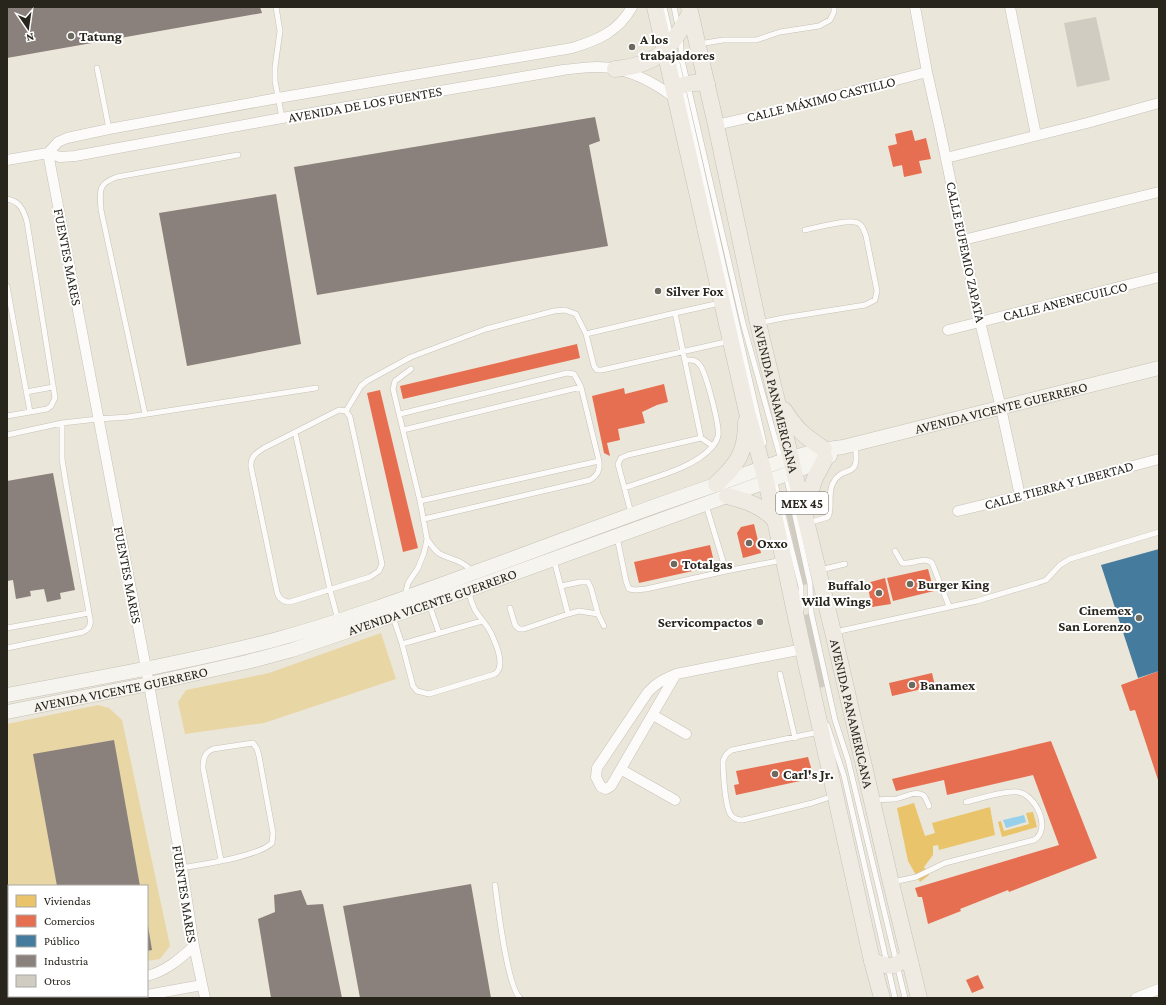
<svg xmlns="http://www.w3.org/2000/svg" width="1166" height="1005" font-family="'Crimson Pro',serif">
	<rect width="100%" height="100%" fill="#ebe6da"/>
	<path fill="#e8d6a5" d="M381,633L396,679L264,723L185,734L178,702L186,690L269,673Z
		M98,705L109,708L122,720L170,946L160,959L147,961V886H9V904H7V724Z"/>
	<path fill="#96d0eb" d="M1024,815L1026,822L1006,828L1003,820Z"/>
	<path fill="#e9c46a" d="M914,803L925,836L935,833L932,823L990,807L995,835L939,850L938,845L933,846V855L924,867L929,875L920,882L908,861L897,808Z
		M1033,812L1037,827L1002,837L998,822L1001,821L1004,831L1029,824L1026,813Z"/>
	<path fill="#e76f51" d="M912,130L915,141L926,138L931,159L919,161L922,173L904,177L902,165L893,167L888,146L897,144L895,134Z
		M577,344L580,358L403,399L400,386Z
		M664,384L668,402L657,405L642,412L645,423L618,429L620,440L607,443L610,456L604,453L592,396L624,388L625,394Z
		M380,390L418,548L403,552L367,393Z
		M754,524L761,553L743,558L737,533L741,527Z
		M710,545L715,566L639,583L634,562Z
		M928,569L934,591L893,601L887,578Z
		M885,578L891,604L872,607L867,583Z
		M1159,671V783L1135,710L1130,711L1121,685Z
		M932,673L935,686L892,696L889,683Z
		M1051,741L1097,858L1009,892L1008,890L960,909L961,911L928,924L922,897H918L915,888L1059,845L1033,775L947,795L944,780L896,791L892,779Z
		M808,757L814,778L736,795L734,785L739,784L736,771Z
		M978,975L984,988L972,993L966,980Z"/>
	<path fill="#457b9d" d="M1159,549V671L1138,678L1101,565Z"/>
	<path fill="#8a817c" d="M7,7H260L262,13L7,58Z
		M595,117L600,141L589,145L608,246L317,295L294,167Z
		M276,194L301,344L187,366L159,213Z
		M53,473L75,590L60,593L61,599L47,602L44,589L30,591L31,596L16,599L13,580L7,581V481Z
		M114,740L140,886H57L33,754Z
		M471,884L491,998H360L343,906Z
		M301,890L307,905L323,904L342,998H271L258,919L275,912L274,895Z
		M148,926L152,950L147,951V927Z"/>
	<path fill="#d0ccc2" d="M1096,17L1110,80L1077,87L1064,23Z
		M791,511L808,584L803,585L786,512Z
		M809,614L826,686L820,688L804,615Z"/>
	<g fill="none" stroke-linecap="round" stroke-linejoin="round">
		<defs>
			<path id="lane" d="M276,7L280,31L275,67V81L282,118
				M664,7L671,37
				M674,7L678,26
				M680,38L682,60L743,323L781,460
				M699,44L723,40H756L780,32L819,26L830,20L834,12V7
				M673,45L764,443
				M97,68L109,129
				M7,199C20,201 24,211 27,222L55,398L51,406L47,409L7,416
				M7,286L30,412
				M675,313L586,334L594,366L597,370H602L730,341
				M759,323L783,318L865,305L875,300L877,291L866,236C864,231 863,225 858,223C850,218 816,228 805,230
				M26,392L53,387
				M339,410L346,411L350,417L382,564L379,571L370,577L290,602C283,602 279,599 277,592L251,467C250,457 256,453 264,448Z
				M346,411L361,386L367,381L411,357L486,329L554,311L565,310L576,314L586,334
				M145,414L101,210C100,191 97,184 117,177L238,155
				M400,414L567,373L574,374L581,387L599,461C600,470 598,475 590,480L424,519
				M403,430L581,387
				M295,432L330,590L338,620
				M7,435L62,423
				M701,438L713,446
				M786,475L810,584L811,612L835,720L848,760L905,998
				M774,479L801,587V610
				M624,488C651,478 693,469 712,447C714,445 717,440 718,436C720,427 706,371 699,364C695,359 691,360 685,360
				M420,501L599,461
				M706,505L726,571
				M631,513L618,464L621,458L628,455L701,438L675,313L720,303
				M808,523L828,517C833,508 827,494 833,483C843,463 861,482 855,445
				M617,537L626,581L629,589L635,590L646,589L726,571L783,560
				M427,539C431,545 434,550 440,554C454,561 460,559 472,571
				M895,551L902,563C912,565 924,556 932,563L949,606
				M554,560L568,614
				M820,570L845,564
				M561,586L580,582H588L591,588L598,614
				M405,596L408,583L418,568L424,553L427,539L420,501L393,389L395,381L411,369
				M429,604L439,633
				M510,608L515,625L519,629H524L568,614L579,611L598,614L604,626
				M393,617L402,644L413,686L417,691L429,694L495,674C506,666 496,644 491,633C487,625 480,618 475,610C472,604 470,598 469,592
				M7,628L89,613L66,484L62,459V423L98,419L128,417L316,388
				M835,632L977,601L1037,583L1046,580L1060,565L1070,559L1159,532
				M402,644L482,621
				M7,648L83,632C92,628 91,621 89,613
				M780,674L795,738
				M827,725L844,776L895,998
				M819,732L732,750C727,753 725,755 723,761C723,771 725,808 731,815C734,819 738,820 743,820L812,803L833,796
				M873,801C881,799 888,799 895,799C903,798 915,790 923,795C926,797 927,803 929,806
				M182,868C203,864 257,857 272,843L273,833L259,756L257,749L253,743L213,749C204,753 203,759 203,768L221,860
				M893,882L916,877L945,863L1034,840C1052,829 1036,795 1018,792C1006,790 979,799 966,802
				M495,885C498,907 507,986 520,998"/>
			<path id="street" d="M915,7L927,72L940,130L980,322L1001,408L1020,496
				M1010,7L1036,135
				M716,125L773,112L927,72
				M48,153L146,668L182,868L194,946L205,998
				M48,153L58,142L67,138L109,129L278,98L572,48C598,40 618,32 632,7
				M946,158L1087,123L1159,103
				M7,160L48,153L60,157L75,156L282,118L563,70C580,68 599,65 616,69C638,74 658,85 676,99
				M963,240L1159,192
				M948,330L1159,277
				M958,511L1020,496L1159,459
				M676,674L611,786L606,789L601,787L596,777L597,768L648,692C656,683 664,679 676,674L803,649
				M653,715L686,734
				M622,770L675,800
				M147,976C166,971 180,959 194,946
				M147,995L202,985
				M40,998L51,996
				M133,998L144,996
				M1136,998L1159,989"/>
			<g id="secondary">
				<path id="s1" d="M7,695C96,678 186,663 274,640C341,622 408,597 473,573C556,543 638,511 721,483C761,469 801,451 843,447L1159,368"/>
				<path id="s2" d="M7,712L149,684L247,662L292,650L468,590L727,496L809,466L830,456"/>
			</g>
			<g id="primary">
				<path d="M655,7L747,412C771,491 786,573 804,654C826,756 849,858 872,961L882,998"/>
				<path id="s3" d="M689,7L716,125L758,323L833,632L891,883L919,998"/>
				<path d="M615,69C658,65 671,49 690,13"/>
				<path d="M674,88C686,84 695,81 707,84"/>
				<path d="M784,410C797,430 804,436 824,449"/>
				<path d="M716,484C738,464 746,452 746,422"/>
				<path d="M727,496C747,501 760,505 774,519"/>
				<path d="M804,511L815,478L825,459"/>
				<path d="M872,961C888,967 895,969 908,956"/>
			</g>
		</defs>
		<use href="#lane" stroke="#c5c1b7" stroke-width="6"/>
		<use href="#street" stroke="#c5c1b7" stroke-width="11"/>
		<use href="#secondary" stroke="#c5c1b7" stroke-width="15"/>
		<use href="#primary" stroke="#c5c2bc" stroke-width="17"/>
		<use href="#lane" stroke="#fcfbf9" stroke-width="5"/>
		<use href="#street" stroke="#fcfbf9" stroke-width="10"/>
		<use href="#secondary" stroke="#f5f4ee" stroke-width="14"/>
		<use href="#primary" stroke="#efebe2" stroke-width="16"/>
	</g>
	<g fill="#6c695f" stroke="#fff" stroke-width="1.5">
		<circle cx="71" cy="36" r="4"/>
		<circle cx="632" cy="47" r="4"/>
		<circle cx="658" cy="291" r="4"/>
		<circle cx="749" cy="543" r="4"/>
		<circle cx="674" cy="564" r="4"/>
		<circle cx="910" cy="584" r="4"/>
		<circle cx="879" cy="593" r="4"/>
		<circle cx="1139" cy="618" r="4"/>
		<circle cx="760" cy="622" r="4"/>
		<circle cx="912" cy="685" r="4"/>
		<circle cx="775" cy="774" r="4"/>
	</g>
	<g text-anchor="middle" dominant-baseline="central" stroke-width="4" stroke-linejoin="round" paint-order="stroke">
		<rect fill="#fff" stroke="#686661" stroke-width="1" x="776" y="492" width="52" height="22" rx="3"/>
		<g font-size="13" font-weight="bold" fill="#28251d">
			<text x="802" y="503">MEX 45</text>
		</g>
		<g font-size="14" font-weight="bold" fill="#28251d" stroke="#fff" text-anchor="start">
			<text x="79" y="36">Tatung</text>
			<text x="640" y="39">A los<tspan x="640" dy="16">trabajadores</tspan></text>
			<text x="666" y="291">Silver Fox</text>
			<text x="757" y="543">Oxxo</text>
			<text x="682" y="564">Totalgas</text>
			<text x="918" y="584">Burger King</text>
			<text x="871" y="585" text-anchor="end">Buffalo<tspan x="871" dy="16">Wild Wings</tspan></text>
			<text x="1131" y="610" text-anchor="end">Cinemex<tspan x="1131" dy="16">San Lorenzo</tspan></text>
			<text x="752" y="622" text-anchor="end">Servicompactos</text>
			<text x="920" y="685">Banamex</text>
			<text x="783" y="774">Carl's Jr.</text>
		</g>
		<g font-size="14" fill="#28251d" stroke="#fff">
			<text transform="translate(821 99) rotate(-14)">CALLE MÁXIMO CASTILLO</text>
			<text transform="translate(365 104) rotate(-10)">AVENIDA DE LOS FUENTES</text>
			<text transform="translate(966 252) rotate(78)">CALLE EUFEMIO ZAPATA</text>
			<text transform="translate(68 257) rotate(79)">FUENTES MARES</text>
			<text transform="translate(1065 301) rotate(-14)">CALLE ANENECUILCO</text>
			<text stroke="none"><textPath href="#s3" startOffset="401">AVENIDA PANAMERICANA</textPath></text>
			<text stroke="none"><textPath href="#s1" startOffset="1037">AVENIDA VICENTE GUERRERO</textPath></text>
			<text transform="translate(1059 485) rotate(-15)">CALLE TIERRA Y LIBERTAD</text>
			<text transform="translate(128 575) rotate(79)">FUENTES MARES</text>
			<text stroke="none"><textPath href="#s2" startOffset="440">AVENIDA VICENTE GUERRERO</textPath></text>
			<text stroke="none"><textPath href="#s2" startOffset="116">AVENIDA VICENTE GUERRERO</textPath></text>
			<text stroke="none"><textPath href="#s3" startOffset="725">AVENIDA PANAMERICANA</textPath></text>
			<text transform="translate(185 894) rotate(81)">FUENTES MARES</text>
		</g>
	</g>
	<rect width="1166" height="1005" fill="none" stroke="#28251d" stroke-width="16"/>
	<rect x="8" y="885" width="140" height="112" fill="#ffffff" stroke="#a9a8a5"/>
	<rect x="16" y="895" width="20" height="12" fill="#e9c46a" stroke="#a9a8a5"/>
	<text x="44" y="905" font-size="12" fill="#28251d">Viviendas</text>
	<rect x="16" y="915" width="20" height="12" fill="#e76f51" stroke="#a9a8a5"/>
	<text x="44" y="925" font-size="12" fill="#28251d">Comercios</text>
	<rect x="16" y="935" width="20" height="12" fill="#457b9d" stroke="#a9a8a5"/>
	<text x="44" y="945" font-size="12" fill="#28251d">Público</text>
	<rect x="16" y="955" width="20" height="12" fill="#8a817c" stroke="#a9a8a5"/>
	<text x="44" y="965" font-size="12" fill="#28251d">Industria</text>
	<rect x="16" y="975" width="20" height="12" fill="#d0ccc2" stroke="#a9a8a5"/>
	<text x="44" y="985" font-size="12" fill="#28251d">Otros</text>
	<g transform="translate(28 28) rotate(167)" stroke="#ffffff" stroke-width="3" paint-order="stroke">
	<path d="M0-3L7 15L0 10L-7 15Z" fill="#28251d"/>
	<text y="-6" font-size="11" font-weight="bold" text-anchor="middle" fill="#28251d">N</text>
	</g>
</svg>
